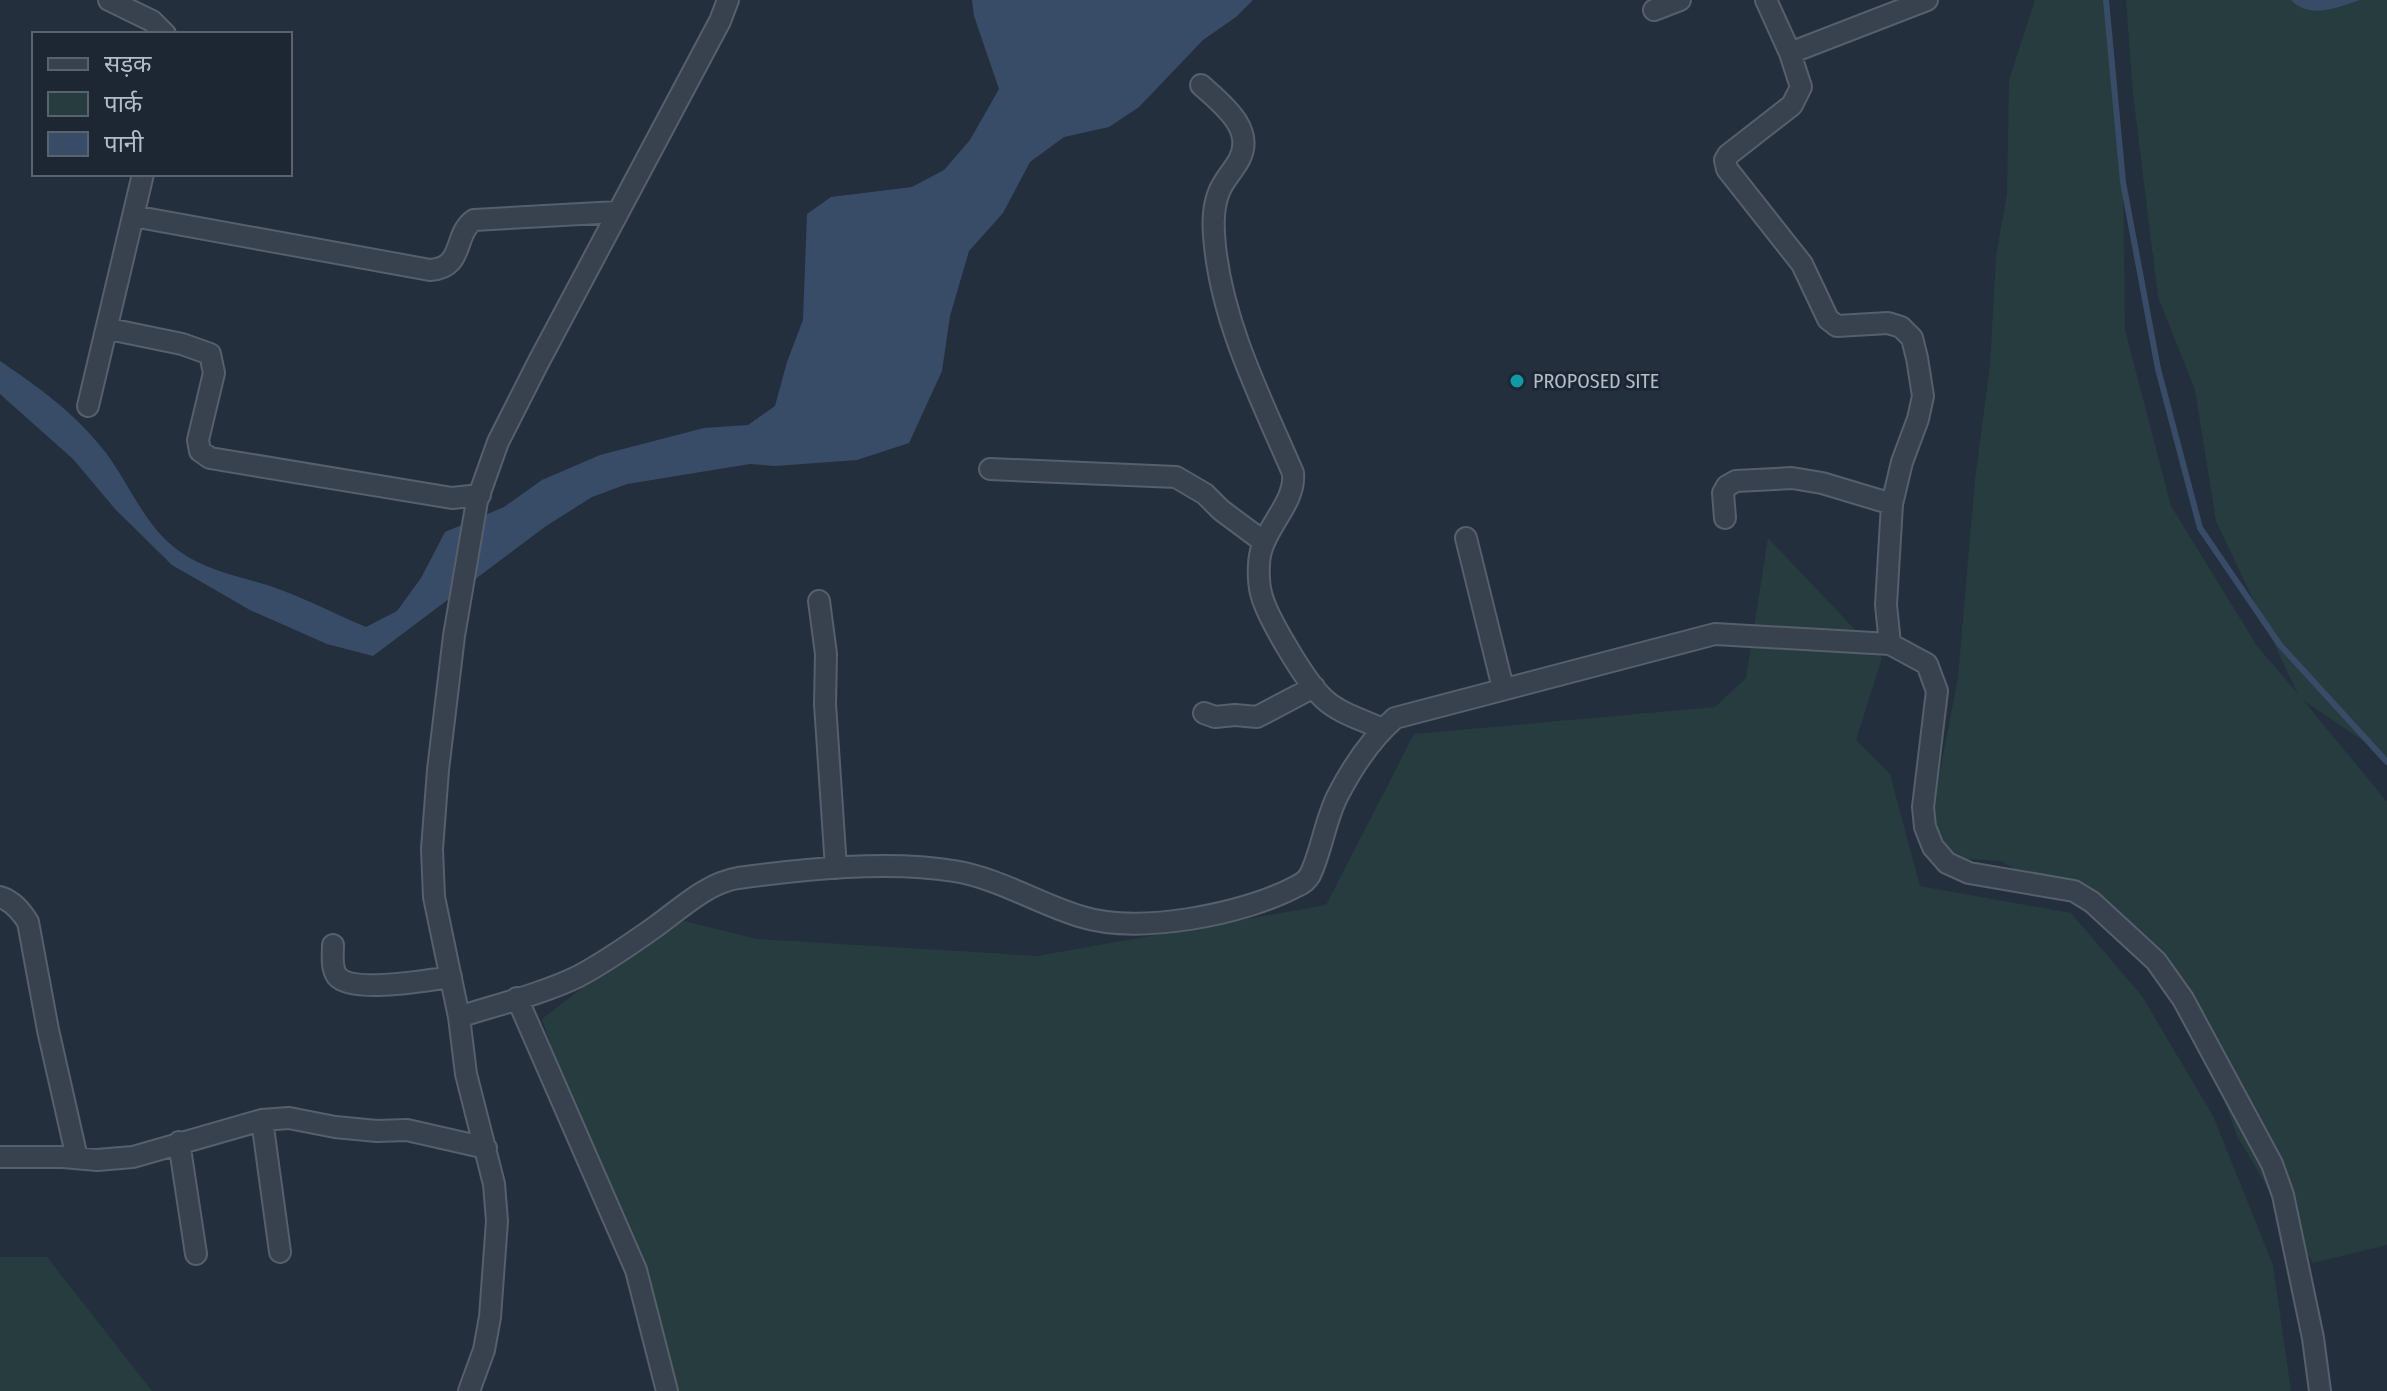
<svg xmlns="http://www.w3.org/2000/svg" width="2387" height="1391" font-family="'Fira Sans Condensed','Noto Sans Devanagari',sans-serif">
	<rect width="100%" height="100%" fill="#242f3e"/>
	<path fill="#263c3f" d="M2035,0H2106L2123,182L2125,330L2171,506L2257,646L2298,694L2216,521L2195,390L2158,297L2133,94L2126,0H2387V757L2303,700L2387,802V1245L2313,1263L2237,1136L2186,989L2075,905L2001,861L1924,856L1958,677L1975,480L1990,365L1996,256L2007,194L2009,80Z
		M1768,538L1882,658L1856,740L1890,774L1920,886L2071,913L2142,996L2213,1116L2273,1265L2291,1391H662L542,1019L672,918L757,939L1037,956L1326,905L1414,734L1715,707L1746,678Z
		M0,1257H47L152,1391H0Z"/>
	<path fill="#394c67" d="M972,0H1253L1236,17L1203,40L1139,107L1109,127L1064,137L1030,162L1003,213L969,251L950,316L942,371L909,443L857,460L775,466L750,464L627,484L592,497L546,526L373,656L327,644L250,610L172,565L116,510L73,459L0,394V361C41,389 75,413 106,453C130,485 145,527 179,551C207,571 239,576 270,586C303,597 335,614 366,627L397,611L421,578L445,532L504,507L542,480L600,455L704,428L748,425L775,406L787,362L803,320L807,214L831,197L912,187L944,170L970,140L999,89L974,16Z
		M2291,0H2360C2338,7 2310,20 2291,0Z"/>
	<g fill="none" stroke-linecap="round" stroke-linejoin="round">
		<path stroke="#394c67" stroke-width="6" d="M2106,0L2123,182L2158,369L2200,528L2280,645L2387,762"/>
		<defs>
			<path id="street" d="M109,0L152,21L165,34
				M1766,0L1790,53L1801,87L1792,105L1728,155L1725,160L1727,169L1802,264L1828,319L1837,326L1888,323L1901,327L1912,338L1917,358L1923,396L1918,419L1902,462L1892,504L1886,605L1890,644
				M1654,10L1680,0
				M1790,53L1927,0
				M1201,85C1221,103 1256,129 1239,160C1233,171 1223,181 1219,192C1212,209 1213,228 1215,246C1223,325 1262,401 1293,473C1296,501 1268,524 1261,551C1258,562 1258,581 1261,593C1266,616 1306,682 1323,698C1338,713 1364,720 1382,729
				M133,216L430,270C465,268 453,234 474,220L617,212
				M109,329L182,344L210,354L214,373L198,440L200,451L210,458L452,498L480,495
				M88,406L143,174
				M990,469L1176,477L1205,494L1221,510L1264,542
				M1725,518L1723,493L1727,486L1736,481L1792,478L1822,483L1892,504
				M1466,538L1503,688
				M819,601L826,654L825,704L836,868
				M1204,713L1215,717L1235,715L1257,717L1314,687
				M0,897C13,901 21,911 28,922L48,1030L77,1158
				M333,945C333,954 331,968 337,976C352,994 429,980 451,977
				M517,998L636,1270L667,1391
				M459,1017C496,1005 545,993 579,976C605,962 631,944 655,927C680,909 707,883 738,878C804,869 888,860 954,871C998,878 1037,903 1079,916C1137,935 1243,915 1297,886C1302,884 1307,880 1310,875C1322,850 1325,820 1338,795C1353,766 1371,739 1395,718L1715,634L1890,644L1927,664L1937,691L1923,807L1925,827L1933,847L1947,863L1969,873L2074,891L2092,902L2156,961L2183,999L2272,1164L2283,1195L2313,1338L2320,1391
				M262,1120L280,1252
				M179,1142L196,1254
				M0,1157H63L97,1160L133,1157L262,1120L289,1118L335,1127L377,1131L407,1130L486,1148
				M469,1391L484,1350L490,1317L497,1221L494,1184L466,1074L459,1017L434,897L432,849L438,770L454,636L477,501L498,442L538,363L720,21L728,0"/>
		</defs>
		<use href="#street" stroke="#565f6c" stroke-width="24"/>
		<use href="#street" stroke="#38414e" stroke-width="20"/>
	</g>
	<circle fill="#0f9aa8" stroke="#1d2633" stroke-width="3" cx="1517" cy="381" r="8"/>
	<g text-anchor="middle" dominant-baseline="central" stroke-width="6" stroke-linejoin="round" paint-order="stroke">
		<g font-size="20" fill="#b4bcc9" stroke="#1d2633" text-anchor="start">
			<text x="1533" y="381">PROPOSED SITE</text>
		</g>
	</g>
	<rect x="32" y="32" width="260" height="144" fill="#1d2633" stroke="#59626f" stroke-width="2"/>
	<rect x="48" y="58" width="40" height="12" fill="#38414e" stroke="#59626f" stroke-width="2"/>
	<text x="104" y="72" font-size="24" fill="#b4bcc9">सड़क</text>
	<rect x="48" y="92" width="40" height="24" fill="#263c3f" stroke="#59626f" stroke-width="2"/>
	<text x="104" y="112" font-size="24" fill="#b4bcc9">पार्क</text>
	<rect x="48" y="132" width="40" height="24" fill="#394c67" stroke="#59626f" stroke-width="2"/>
	<text x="104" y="152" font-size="24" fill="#b4bcc9">पानी</text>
</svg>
